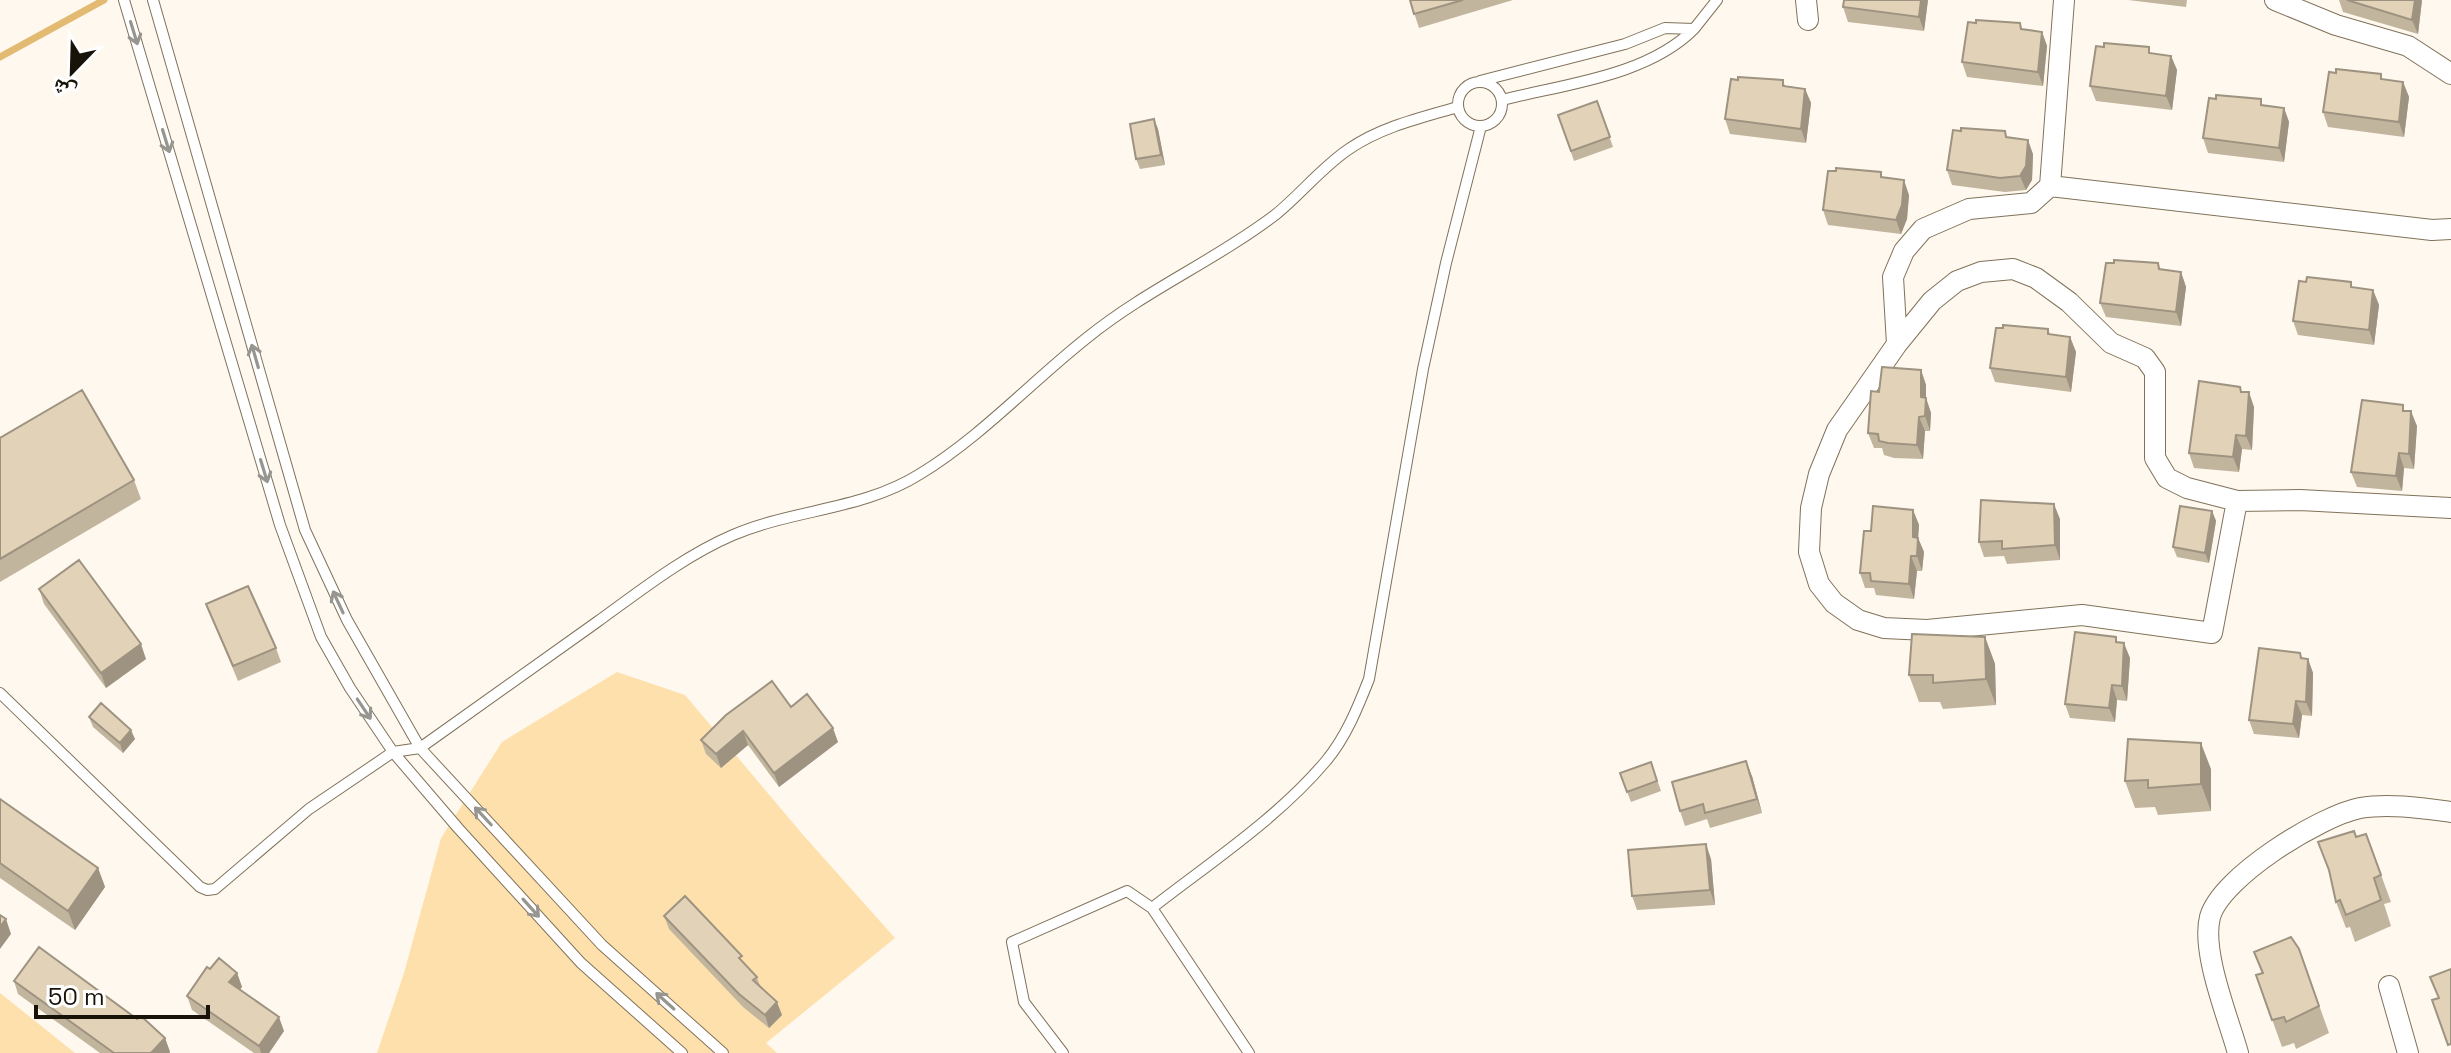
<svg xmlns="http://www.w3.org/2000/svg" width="2451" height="1053" font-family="'Space Grotesk','Noto Naskh Arabic',sans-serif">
	<rect width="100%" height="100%" fill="#fff8ee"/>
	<path fill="#fee0ad" d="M617,672L685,695L804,836L895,938L766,1043L777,1053H377L404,973L441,838L502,742Z
		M0,993L75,1053H0Z"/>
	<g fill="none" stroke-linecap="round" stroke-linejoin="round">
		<path stroke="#e3ba72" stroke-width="7" d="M0,57L104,0"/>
		<defs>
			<path id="lane" d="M124,0L280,525L321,637L350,688L393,752L458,828L581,963L682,1053
				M153,0L305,530L347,620L420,748L602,945L723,1053
				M1480,81L1625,44L1665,28L1694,29L1717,0
				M1458 104a22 22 0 1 1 44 0a22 22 0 1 1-44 0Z
				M1502,100C1565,84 1647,76 1694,29
				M0,693L200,887L207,890L215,889L309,809L393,752L420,748C479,706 538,664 597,622C640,591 684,556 733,535C794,509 863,510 920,474C982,436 1031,382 1088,337C1146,290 1216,260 1275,215C1300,195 1322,167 1349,149C1381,127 1420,118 1458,107
				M1152,908C1211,862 1278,818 1326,761C1346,737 1358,707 1369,679L1423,369L1446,263L1481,126
				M1063,1053L1024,1002L1012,942L1127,891L1152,908L1249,1053"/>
			<path id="street" d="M1806,0L1808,20
				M2064,0L2050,186L2432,230L2451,229
				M2275,0L2336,25L2408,46L2451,74
				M2050,186L2031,203L1969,209L1923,229L1904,251L1893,277L1897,344L1837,430L1819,474L1811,508L1809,552L1819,584L1834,603L1858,620L1884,628L1927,630L2082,615L2212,633L2237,501
				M1897,344L1932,301L1957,281L1981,272L2013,269L2036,278L2069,302L2111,343L2145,358L2155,372V458L2167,478L2187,488L2237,501L2300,500L2451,508
				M2389,986L2408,1053
				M2238,1053C2228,1017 2201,952 2210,917C2221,877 2320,816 2360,808C2389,803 2422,808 2451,812"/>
		</defs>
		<use href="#lane" stroke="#80725a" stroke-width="12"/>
		<use href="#street" stroke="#80725a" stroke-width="22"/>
		<use href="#lane" stroke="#fff" stroke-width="10"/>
		<use href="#street" stroke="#fff" stroke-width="20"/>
	</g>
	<path fill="#c2b59e" d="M1410,0H1513L1419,28Z
		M1844,0H1928L1924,31L1848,22L1843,7Z
		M2128,0H2187L2186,7Z
		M2339,0H2422L2418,34L2343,12Z
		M2020,23L2022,29L2042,32L2047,46L2043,86L1967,77L1962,62Z
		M2151,53L2171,56L2177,70L2172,110L2096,101L2090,86Z
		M2383,79L2403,82L2409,97L2404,137L2328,127L2323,112Z
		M1783,80L1785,86L1805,89L1811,103L1806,143L1730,134L1725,119Z
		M1597,101L1613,147L1574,161L1558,115Z
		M2263,105L2284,108L2289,122L2284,162L2208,153L2203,138Z
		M1154,119L1158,129L1165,165L1140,169L1136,159Z
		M1961,131H2005L2007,137L2033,154L2032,180L2026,190L2005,192L1952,185L1947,170Z
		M1883,177L1909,195L1907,219L1901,234L1828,225L1823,210Z
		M2158,263L2160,269L2181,272L2186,287L2181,326L2106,317L2100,303Z
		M2353,288L2373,290L2379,305L2374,345L2298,335L2293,321Z
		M2048,329L2050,334L2070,337L2076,352L2071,392L1995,382L1990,368Z
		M1921,370L1926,385V398L1931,413L1930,431H1925L1923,459L1894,458L1884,455L1882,448H1874L1868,433L1879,392Z
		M2242,392L2254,407L2252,450L2242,449L2239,472L2194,468L2189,453Z
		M2405,411L2417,426L2414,469L2404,468L2402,491L2357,487L2351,472Z
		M0,438L134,480L141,499L0,582Z
		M1913,510L1919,525L1918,538L1924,552L1922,571H1917L1914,599L1876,595L1874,588H1865L1860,573L1871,531Z
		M2212,511L2216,521L2209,563L2177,557L2173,547Z
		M2060,519V560L2007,564L2004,556L1984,557L1979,542Z
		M39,589L146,659L106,688L44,604Z
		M206,604L276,648L281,662L238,681Z
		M1985,637L1995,664L1996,705L1943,709L1940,702H1919L1909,675Z
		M2118,642L2130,658L2127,701L2117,700L2115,722L2070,718L2065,704Z
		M2300,653L2302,658L2308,659L2313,673L2312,716L2302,715L2299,738L2254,734L2249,720Z
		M791,707L838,742L779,787L748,745L721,768L706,754L701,740Z
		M89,717L135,739L123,753L93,727Z
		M1651,762L1661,791L1631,802L1620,773Z
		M2211,769V811L2158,815L2155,807L2135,808L2125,781Z
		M1752,776L1762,813L1710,828L1707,819L1685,826L1680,811Z
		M0,799L98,868L105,887L75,930L0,878Z
		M2366,834L2391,902L2384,904L2391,926L2355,942L2350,927L2346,928L2336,902L2330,875L2318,842L2356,837Z
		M1711,859L1715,905L1637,910L1632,896Z
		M664,916L744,964L757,977L760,986L782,1015L769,1028L743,1007L669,929Z
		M2299,949L2329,1033L2296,1049L2294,1043L2282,1047L2256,975L2262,974L2254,952Z
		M210,969L237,973L242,987L239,990L284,1031L269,1053H254L192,1010L187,996Z
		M14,981L165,1038L170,1052L169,1053H100L18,994Z"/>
	<path fill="#9e9381" d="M1921,0H1928L1924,31L1919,17Z
		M2415,0H2422L2418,34L2412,20Z
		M2042,32L2047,46L2043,86L2038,72Z
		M2171,56L2177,70L2172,110L2166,96Z
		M2403,82L2409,97L2404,137L2399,122Z
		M1805,89L1811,103L1806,143L1801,129Z
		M2284,108L2289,122L2284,162L2279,148Z
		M1154,119L1158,129L1165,165L1161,155Z
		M2028,140L2033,154L2032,180L2026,190L2020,176Z
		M1904,180L1909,195L1907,219L1901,234L1896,220Z
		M2181,272L2186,287L2181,326L2176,312Z
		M2373,290L2379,305L2374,345L2369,330Z
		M2070,337L2076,352L2071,392L2066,377Z
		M1921,370L1926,385V398L1931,413L1930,431L1925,416L1921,397Z
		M2249,392L2254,407L2252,450L2246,436Z
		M2411,411L2417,426L2414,469L2409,454Z
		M1919,417L1925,431L1923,459L1917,445Z
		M2236,435L2242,449L2239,472L2233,457Z
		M2399,453L2404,468L2402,491L2396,476Z
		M2054,504L2060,519V560L2055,545Z
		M1913,510L1919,525L1918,539V538L1924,552L1922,571L1917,556L1913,537Z
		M2212,511L2216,521L2209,563L2205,553Z
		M1911,556L1917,571L1914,599L1909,584Z
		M1985,637L1995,664L1996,705L1986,679Z
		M2124,643L2130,658L2127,701L2122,686Z
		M141,644L146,659L106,688L101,673Z
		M2308,659L2313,673L2312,716L2306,702Z
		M2112,685L2117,700L2115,722L2109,708Z
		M2296,701L2302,715L2299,738L2293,724Z
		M833,728L838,742L779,787L774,773Z
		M131,730L135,739L123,753L120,743Z
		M743,731L748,745L721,768L716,754Z
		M2201,743L2211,769V811L2201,784Z
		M1746,761L1752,776L1762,813L1757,799Z
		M1706,844L1711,859L1715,905L1710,890Z
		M98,868L105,887L75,930L68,911Z
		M6,919L11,934L0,949V927Z
		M237,973L242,987L234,996L229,982Z
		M777,1002L782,1015L769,1028L765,1015Z
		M279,1017L284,1031L269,1053H261L259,1046Z
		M165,1038L170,1052L169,1053H151Z"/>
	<path fill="#e2d2b8" stroke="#9e9381" stroke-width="2" d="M1410,0H1463L1414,14Z
		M1844,0H1921L1919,17L1843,7Z
		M2347,0H2415L2412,20Z
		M1976,20L2020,23L2021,29L2042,32L2038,72L1962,62L1968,22L1976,23Z
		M2104,43L2149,47V53L2171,56L2166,96L2090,86L2096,46L2104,47Z
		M2336,69L2381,74V79L2403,82L2399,122L2323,112L2329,72L2336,73Z
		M1738,77L1783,80V86L1805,89L1801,129L1725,119L1731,79L1738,80Z
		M2216,95L2261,99V105L2284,108L2279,148L2203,138L2209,98L2216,99Z
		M1597,101L1610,137L1571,151L1558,115Z
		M1154,119L1161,155L1136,159L1130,124Z
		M1961,128L2005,131L2006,137L2028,140L2026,166L2020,176L2000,178L1947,170L1953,130L1961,131Z
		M1836,168L1881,172V177L1904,180L1902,205L1896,220L1823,210L1828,171H1836Z
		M2114,260L2158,263L2159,269L2181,272L2176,312L2100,303L2106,263H2114Z
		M2307,277L2351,282V287L2373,290L2369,330L2293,321L2299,281L2306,282Z
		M2003,325L2048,329V334L2070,337L2066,377L1990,368L1996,328H2003Z
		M1882,367L1921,370V397L1926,398L1925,416L1919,417L1917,445L1888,443L1879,441L1878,434L1868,433L1871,391L1879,392Z
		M2199,381L2240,387L2241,392H2249L2246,436L2236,435L2233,457L2189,453Z
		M82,390L134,480L0,559V438Z
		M2362,400L2403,405V411H2411L2409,454L2399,453L2396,476L2351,472Z
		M1981,500L2054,504L2055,545L2002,549V541L1979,542Z
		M1873,506L1913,510V537L1918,538L1917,556H1911L1909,584L1871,581L1870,573H1860L1864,531H1871Z
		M2180,506L2212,511L2205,553L2173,547Z
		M79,560L141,644L101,673L39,589Z
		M248,586L276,648L233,666L206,604Z
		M2075,632L2116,637V642L2124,643L2122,686L2112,685L2109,708L2065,704Z
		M1912,634L1985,637L1986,679L1933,683V675H1909Z
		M2259,648L2300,653L2301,658L2308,659L2306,702L2296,701L2293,724L2249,720Z
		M772,681L791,707L807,694L833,728L774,773L743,731L716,754L701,740L726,715Z
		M101,703L131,730L120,743L89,717Z
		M2128,739L2201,743V784L2148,788V780L2125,781Z
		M1746,761L1757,799L1705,813L1703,804L1680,811L1672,782Z
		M1651,762L1657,781L1627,792L1620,773Z
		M0,799L98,868L68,911L0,863Z
		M2354,831L2356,837L2366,834L2381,875L2374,878L2381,900L2346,915L2340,900L2336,902L2329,870L2318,842Z
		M1706,844L1710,890L1632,896L1628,850Z
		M685,896L742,956L739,958L757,977L753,980L777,1002L765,1015L739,994L664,916Z
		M0,915L6,919L0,927Z
		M2291,937L2299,949L2319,1006L2286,1022L2284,1017L2272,1020L2256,975L2263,973L2254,952Z
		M39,947L137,1019L141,1016L165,1038L151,1053H114L14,981Z
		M219,958L237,973L229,982L279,1017L259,1046L187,996L207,967L210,969Z
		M2451,969V1044L2448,1045L2432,1000L2439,998L2430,977Z"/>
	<defs><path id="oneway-shaft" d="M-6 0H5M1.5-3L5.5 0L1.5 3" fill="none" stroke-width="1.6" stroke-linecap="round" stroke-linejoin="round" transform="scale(2)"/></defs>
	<g stroke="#979590">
		<use href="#oneway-shaft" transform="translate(134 33) rotate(73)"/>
		<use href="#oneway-shaft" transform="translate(166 141) rotate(73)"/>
		<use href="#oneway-shaft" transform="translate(255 356) rotate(-106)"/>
		<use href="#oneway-shaft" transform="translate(264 471) rotate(73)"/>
		<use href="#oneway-shaft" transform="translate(338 602) rotate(-115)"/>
		<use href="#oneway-shaft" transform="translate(364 709) rotate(56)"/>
		<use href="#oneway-shaft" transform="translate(483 816) rotate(-133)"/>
		<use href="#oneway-shaft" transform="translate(531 908) rotate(48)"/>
		<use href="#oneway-shaft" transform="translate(665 1001) rotate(-138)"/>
	</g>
	<g transform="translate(72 72) rotate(203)" stroke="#ffffff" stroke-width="6" paint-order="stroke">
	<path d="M0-6L14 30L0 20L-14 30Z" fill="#181309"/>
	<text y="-12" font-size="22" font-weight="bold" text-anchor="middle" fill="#181309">ش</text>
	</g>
	<path d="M36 1005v12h172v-12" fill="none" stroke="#181309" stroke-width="4"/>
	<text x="48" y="1005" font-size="24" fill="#181309" stroke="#ffffff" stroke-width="6" paint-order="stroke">50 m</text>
</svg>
